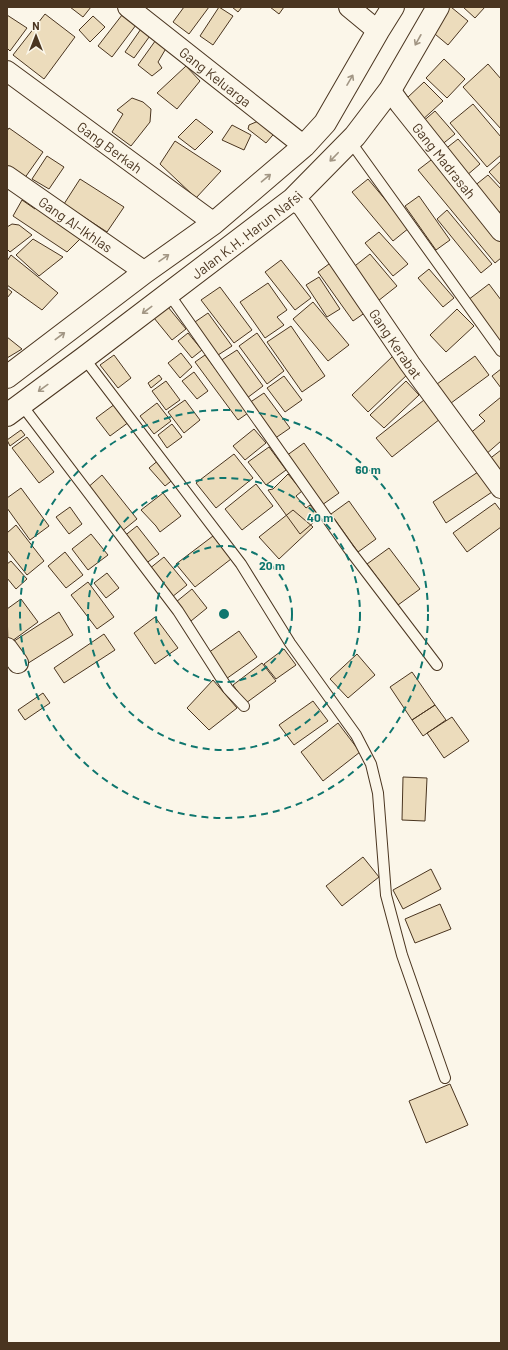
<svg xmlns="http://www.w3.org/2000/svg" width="508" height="1350" font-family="Barlow,sans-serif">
	<rect width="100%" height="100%" fill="#fbf6e9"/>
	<path fill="#ecdcbc" stroke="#4a3520" d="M70,7H91L83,17Z
		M184,7H209L189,34L173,22Z
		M219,7L233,16L213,45L200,36Z
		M232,7H242L238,12Z
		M270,7H284L279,14Z
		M447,7H451L468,21L448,45L429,29Z
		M463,7H485L475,18Z
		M45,14L75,37L44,79L13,55Z
		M7,15L27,28L10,51L7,48Z
		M122,15L136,25L112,57L98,46Z
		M93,16L105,27L90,42L79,30Z
		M143,26L152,33L134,58L125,52Z
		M158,37L168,45L158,62L162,68L152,76L138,65Z
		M444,59L465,79L447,98L426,78Z
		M488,64L501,79V129L463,87Z
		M186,66L200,81L177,109L157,93Z
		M424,82L443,101L420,122L407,98Z
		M132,98L143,102L151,109L150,122L131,146L112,132L123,114L117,110Z
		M473,104L501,137V155L487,167L450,123Z
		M435,111L455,134L440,146L421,123Z
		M196,119L213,132L195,150L178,137Z
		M263,119L278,129L266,143L248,129L249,125Z
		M232,125L251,135L244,150L222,140Z
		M9,128L43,152L24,179L7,167V131Z
		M458,139L480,164L466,176L444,150Z
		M175,141L221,171L196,198L160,164Z
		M47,156L64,167L49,189L32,179Z
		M435,157L501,237V258L495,263L418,170Z
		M501,161V185L489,172Z
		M488,175L501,189V211L495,215L473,187Z
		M80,179L124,207L107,232L64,204Z
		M368,179L409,228L393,241L352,192Z
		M419,196L450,240L436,250L405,206Z
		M22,200L35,209L41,203L85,234L67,252L13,216Z
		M447,210L492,264L481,273L437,219Z
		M12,224L19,225L32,235L10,252L7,249V227Z
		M379,232L408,264L393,276L365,243Z
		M33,239L63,257L39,276L16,255Z
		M370,254L397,286L378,301L351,269Z
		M11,255L58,293L42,310L7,285V261Z
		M281,260L311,298L295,310L265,272Z
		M333,261L369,310L353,321L318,272Z
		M429,269L454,298L443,307L418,278Z
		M319,277L340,309L327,317L306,285Z
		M268,283L287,310L277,317L284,325L265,338L240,302Z
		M489,284L501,300V343L468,300Z
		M220,287L252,330L234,343L201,300Z
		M7,288L12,292L7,298Z
		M313,302L349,345L328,361L293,319Z
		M168,307L186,329L172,340L154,318Z
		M457,309L474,326L446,352L430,335Z
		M208,313L232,346L215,357L192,324Z
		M291,326L325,376L302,392L267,342Z
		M188,333L202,350L192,358L178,341Z
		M257,333L284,371L267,384L239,346Z
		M7,337L22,349L7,358Z
		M237,350L263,386L247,398L220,361Z
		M181,353L192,367L180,378L168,363Z
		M114,355L131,378L118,388L100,365Z
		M205,355L248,413L238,420L195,362Z
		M393,356L409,373L368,412L352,395Z
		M475,356L489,375L447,406L433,387Z
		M501,369V388L492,376Z
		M194,372L208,391L197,399L182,381Z
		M159,375L162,379L151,388L148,383Z
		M284,376L302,400L285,412L267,388Z
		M166,381L180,400L166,410L152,391Z
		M406,381L419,395L384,428L370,415Z
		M264,393L290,428L274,439L249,403Z
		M501,397V441L485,455L468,435L485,421L479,415Z
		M185,400L200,420L184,433L168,412Z
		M424,400L440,419L392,457L376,438Z
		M157,403L171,421L154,434L140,416Z
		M115,404L129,422L110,436L96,418Z
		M172,424L182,437L167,448L158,435Z
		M254,429L266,443L245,460L233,446Z
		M21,430L25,435L10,446L7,440Z
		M27,437L54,472L39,483L12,448Z
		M304,443L339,493L322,505L286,456Z
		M269,447L286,470L266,485L248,462Z
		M501,450V476L488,460Z
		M234,454L253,478L216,508L196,483Z
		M160,459L175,478L165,486L149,468Z
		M481,470L495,490L446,523L433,502Z
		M288,474L302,491L296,496L306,508L310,505L320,517L300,534L268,490L273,489Z
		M102,475L137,519L121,532L86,489Z
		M256,484L273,506L242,530L225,509Z
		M21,488L49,526L30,540L7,508V498Z
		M163,493L181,516L160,532L156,526L141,510Z
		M349,501L376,539L358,552L331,514Z
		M495,503L501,511V527L467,552L453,533Z
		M70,507L82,524L69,534L56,517Z
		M293,510L313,527L279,559L259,537Z
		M16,525L44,561L27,575L7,550V533Z
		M137,526L159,554L145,564L123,537Z
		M91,534L108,555L88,570L72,549Z
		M213,536L231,559L195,587L176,564Z
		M389,548L420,589L398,605L367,564Z
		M65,552L83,575L66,588L48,566Z
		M164,557L187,585L172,597L149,569Z
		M11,561L27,579L16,589L7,578V564Z
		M107,573L119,588L106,598L94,583Z
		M88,582L114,617L97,629L71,595Z
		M192,589L207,608L191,621L176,602Z
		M21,599L38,622L8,644L7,609Z
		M59,612L73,635L22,667L8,645Z
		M155,617L178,648L155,664L134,633Z
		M239,631L257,657L226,679L208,653Z
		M104,634L115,650L64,683L54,668Z
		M284,649L296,665L276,679L264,664Z
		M357,654L375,675L348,698L330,679Z
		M262,663L276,681L246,703L233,685Z
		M412,672L435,705L412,720L390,687Z
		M213,680L237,708L209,730L187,708Z
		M43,693L50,703L25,720L18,710Z
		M313,701L328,721L294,745L279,725Z
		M435,705L446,720L423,736L412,720Z
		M452,717L469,741L444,758L427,733Z
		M338,723L360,752L323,781L301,752Z
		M403,777L427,778L425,821L402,820Z
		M363,857L379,877L342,906L326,886Z
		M431,869L441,889L403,909L393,890Z
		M440,904L451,929L415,943L405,919Z
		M450,1084L468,1125L426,1143L409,1101Z"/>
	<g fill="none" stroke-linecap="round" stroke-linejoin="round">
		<defs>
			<path id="lane" d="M350,141L501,351
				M169,294L348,548L437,665
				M84,358L241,564L290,643L356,735L371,764L378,793L386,895L402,955L445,1078
				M21,404L178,611L228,689L244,706"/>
			<g id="street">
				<path id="s1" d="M128,7L304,146"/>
				<path d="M349,7L378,31"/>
				<path id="s2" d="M7,71L214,223"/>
				<path id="s3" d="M390,90L400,104L501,231"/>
				<path id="s4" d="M7,176L145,272"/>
				<path id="s5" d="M293,199L303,207L410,364L501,488"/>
				<path d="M7,648L18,663"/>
			</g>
			<g id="secondary">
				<path d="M7,377L145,272L214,223L304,146L325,123L378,31L393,7"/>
				<path id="s6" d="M7,415L84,358L293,199L355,136L390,90L438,7"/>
			</g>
		</defs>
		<use href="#lane" stroke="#4a3520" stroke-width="12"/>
		<use href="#street" stroke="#4a3520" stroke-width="22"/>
		<use href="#secondary" stroke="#4a3520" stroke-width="24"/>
		<use href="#lane" stroke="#fbf6e9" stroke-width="10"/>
		<use href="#street" stroke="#fbf6e9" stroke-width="20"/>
		<use href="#secondary" stroke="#fbf6e9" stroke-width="22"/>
	</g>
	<defs><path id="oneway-shaft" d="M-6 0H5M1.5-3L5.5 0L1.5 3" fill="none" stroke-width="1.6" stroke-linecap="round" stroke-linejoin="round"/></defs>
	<g stroke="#a29684">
		<use href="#oneway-shaft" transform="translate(418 40) rotate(119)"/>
		<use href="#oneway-shaft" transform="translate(350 80) rotate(-60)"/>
		<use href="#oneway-shaft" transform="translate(334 157) rotate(134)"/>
		<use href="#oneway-shaft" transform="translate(266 178) rotate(-40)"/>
		<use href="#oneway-shaft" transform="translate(164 258) rotate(-35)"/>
		<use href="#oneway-shaft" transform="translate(147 310) rotate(143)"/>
		<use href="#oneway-shaft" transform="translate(60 336) rotate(-37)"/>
		<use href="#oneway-shaft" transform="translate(43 388) rotate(144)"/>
	</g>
	<g fill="none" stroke="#0f766e" stroke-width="2" stroke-dasharray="7 5">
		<circle cx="224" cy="614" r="68"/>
		<circle cx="224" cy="614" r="136"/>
		<circle cx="224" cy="614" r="204"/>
	</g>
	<g text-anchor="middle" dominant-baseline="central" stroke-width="3" stroke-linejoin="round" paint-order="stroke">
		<g font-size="14" fill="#4a3520" stroke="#fbf6e9">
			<text stroke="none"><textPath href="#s1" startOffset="112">Gang Keluarga</textPath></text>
			<text stroke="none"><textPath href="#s2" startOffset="128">Gang Berkah</textPath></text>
			<text stroke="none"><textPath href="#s3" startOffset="89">Gang Madrasah</textPath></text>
			<text stroke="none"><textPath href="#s4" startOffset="84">Gang Al-Ikhlas</textPath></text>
			<text stroke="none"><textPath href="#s6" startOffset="300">Jalan K.H. Harun Nafsi</textPath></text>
			<text stroke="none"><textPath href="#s5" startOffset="178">Gang Kerabat</textPath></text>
		</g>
	</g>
	<circle cx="224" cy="614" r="6" fill="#0f766e" stroke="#fbf6e9" stroke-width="2"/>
	<g font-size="12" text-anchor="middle" font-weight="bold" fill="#0f766e" stroke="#fbf6e9" stroke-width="3" stroke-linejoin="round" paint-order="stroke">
		<text x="368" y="474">60 m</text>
		<text x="320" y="522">40 m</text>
		<text x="272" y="570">20 m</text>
	</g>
	<rect width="508" height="1350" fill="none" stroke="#4a3520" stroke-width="16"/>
	<g transform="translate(36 36)" stroke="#fbf6e9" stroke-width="3" paint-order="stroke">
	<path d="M0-3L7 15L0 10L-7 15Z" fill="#4a3520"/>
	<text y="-6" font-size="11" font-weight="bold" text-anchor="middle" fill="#4a3520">N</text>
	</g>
</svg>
